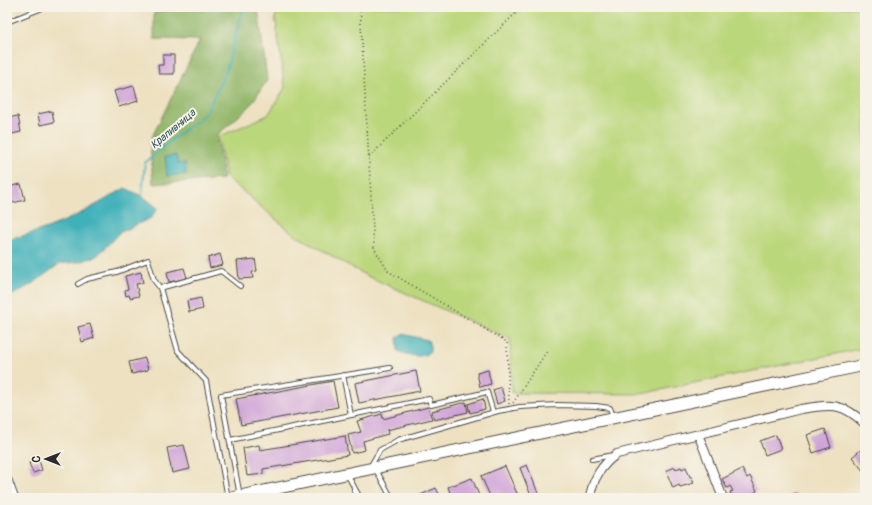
<svg xmlns="http://www.w3.org/2000/svg" width="872" height="505" font-family="Pangolin,sans-serif">
	<rect width="100%" height="100%" fill="#f7f3e8"/>
	<filter id="ink" filterUnits="userSpaceOnUse"><feTurbulence type="fractalNoise" baseFrequency=".025" numOctaves="2"/><feDisplacementMap in="SourceGraphic" scale="8" xChannelSelector="R" yChannelSelector="G"/><feConvolveMatrix kernelMatrix="1 2 1 2 8 2 1 2 1" color-interpolation-filters="sRGB"/></filter>
	<filter id="wash" filterUnits="userSpaceOnUse"><feTurbulence type="fractalNoise" baseFrequency=".012" numOctaves="4" result="noise"/><feDisplacementMap in="SourceGraphic" scale="16" xChannelSelector="R" yChannelSelector="G"/><feGaussianBlur stdDeviation="0.9" result="paint"/><feColorMatrix in="noise" values="0 0 0 0 0 0 0 0 0 0 0 0 0 0 0 0 0 1.4 0 .05"/><feComposite in="paint" operator="in"/></filter>
	<g filter="url(#wash)">
		<rect width="100%" height="100%" fill="#ede1c1"/>
		<path fill="#bbd77c" stroke="#738154" d="M288,7H865V348L640,394L512,393L510,339L367,276L292,233L226,177L218,137L268,115L285,88L275,16Z"/>
		<path fill="#94b86c" stroke="#60724c" d="M197,7H259L258,8L267,80L250,106L216,136L224,179L153,184L150,141L200,40L154,39V12Z"/>
		<path fill="#41b1b9" stroke="#366e72" d="M176,155L178,164L185,163L186,174L167,176L165,157Z
			M125,188L142,196L158,208L151,218L119,233L97,256L78,262L59,264L34,283L7,298V240C28,235 52,227 71,218C90,209 108,198 125,188Z
			M402,334L428,340L430,346V351C423,360 407,355 398,351L397,338Z"/>
		<g fill="none" stroke-linecap="round" stroke-linejoin="round">
			<path stroke="#41b1b9" stroke-width="2" d="M142,196L145,163L169,142L206,113L226,71L243,7"/>
		</g>
		<g id="blocks">
			<path fill="#cfa3d7" d="M163,55H174V74H159L158,65H163Z
				M134,86L138,101L119,107L114,91Z
				M52,111L54,122L40,125L38,114Z
				M18,116L21,132L7,135V118Z
				M21,184L25,200L8,204L7,198V187Z
				M220,254L223,265L210,268L208,258Z
				M255,259L257,271L252,272L253,278L239,279L237,261Z
				M184,268L187,278L169,282L167,272Z
				M141,272L143,283L136,284L139,296L130,298L129,295L126,296L125,290L128,289L125,276Z
				M201,298L203,309L189,312L187,301Z
				M90,324L94,338L82,342L78,327Z
				M145,358L148,370L132,374L129,362Z
				M488,370L491,384L480,387L477,373Z
				M416,371L420,391L359,403L355,383Z
				M333,381L338,407L241,425L236,399Z
				M501,387L505,401L497,404L493,390Z
				M483,399L485,409L470,413L468,404Z
				M466,402L468,412L434,420L432,411Z
				M428,407L432,419L387,430L388,434L363,441L365,450L352,453L348,435L361,432L357,421L382,414L383,419Z
				M825,429L831,447L813,453L807,435Z
				M776,435L781,449L765,455L760,441Z
				M345,436L348,455L263,469V474L247,476L243,448L259,445L260,450Z
				M184,445L190,469L172,473L167,448Z
				M864,447L865,449V473L852,457Z
				M39,460L42,470L33,473L29,463Z
				M527,465L540,498H532L520,468Z
				M505,466L519,498H491L481,476Z
				M675,467L676,469L681,467L682,469L686,467L690,477H692L694,483L680,487L679,485L673,488L666,471Z
				M742,469L747,478L750,476L757,491L745,498H736L735,497L733,498L730,492L733,491L730,486L727,488L722,479Z
				M472,478L480,498H452L448,487Z
				M436,488L441,498H414Z
				M796,493L798,498H785Z"/>
		</g>
	</g>
	<g filter="url(#ink)">
		<use href="#blocks" fill-opacity="0" stroke="#484642" stroke-width="1"/>
		<g fill="none" stroke-linecap="round" stroke-linejoin="round">
			<defs>
				<path id="lane" d="M7,22L45,7
					M78,284L87,279L117,272L148,260L154,280L160,288
					M343,375L351,415
					M230,440L429,399L431,405L487,392L493,412
					M592,459L613,455
					M370,467L380,450L398,440L498,411L520,407L557,405L596,406L610,408L613,416
					M375,468L391,497
					M347,474L360,498
					M276,489L277,498
					M354,489L355,498
					M240,496L221,395L390,368
					M228,498L206,381L178,351L160,288L221,271L240,286"/>
				<path id="street" d="M698,434L723,498
					M7,479L14,498
					M590,498C592,480 602,464 617,454L801,409C830,404 843,402 865,424"/>
				<path id="secondary" d="M231,498L865,365"/>
			</defs>
			<use href="#lane" stroke="#484642" stroke-width="6"/>
			<use href="#street" stroke="#484642" stroke-width="10"/>
			<use href="#secondary" stroke="#484642" stroke-width="13"/>
			<path stroke="#484642" stroke-width="1.5" stroke-dasharray="1 3" stroke-linecap="butt" d="M360,7L374,248L388,271L507,342L509,404
				M369,157L522,7
				M513,403L547,351"/>
			<use href="#lane" stroke="#fff" stroke-width="4"/>
			<use href="#street" stroke="#fff" stroke-width="8"/>
			<use href="#secondary" stroke="#fff" stroke-width="11"/>
		</g>
	</g>
	<g text-anchor="middle" dominant-baseline="central" stroke-width="4" stroke-linejoin="round" paint-order="stroke">
		<g font-size="11" font-style="italic" fill="#335a5d" stroke="#f7f3e8">
			<text transform="translate(173 129) rotate(-40)">Крапивница</text>
		</g>
	</g>
	<rect width="872" height="505" fill="none" stroke="#f7f3e8" stroke-width="24"/>
	<g transform="translate(46 459) rotate(270)" stroke="#f7f3e8" stroke-width="3" paint-order="stroke">
	<path d="M0-3L7 15L0 10L-7 15Z" fill="#2b2b2b"/>
	<text y="-6" font-size="11" font-weight="bold" text-anchor="middle" fill="#2b2b2b">С</text>
	</g>
</svg>
